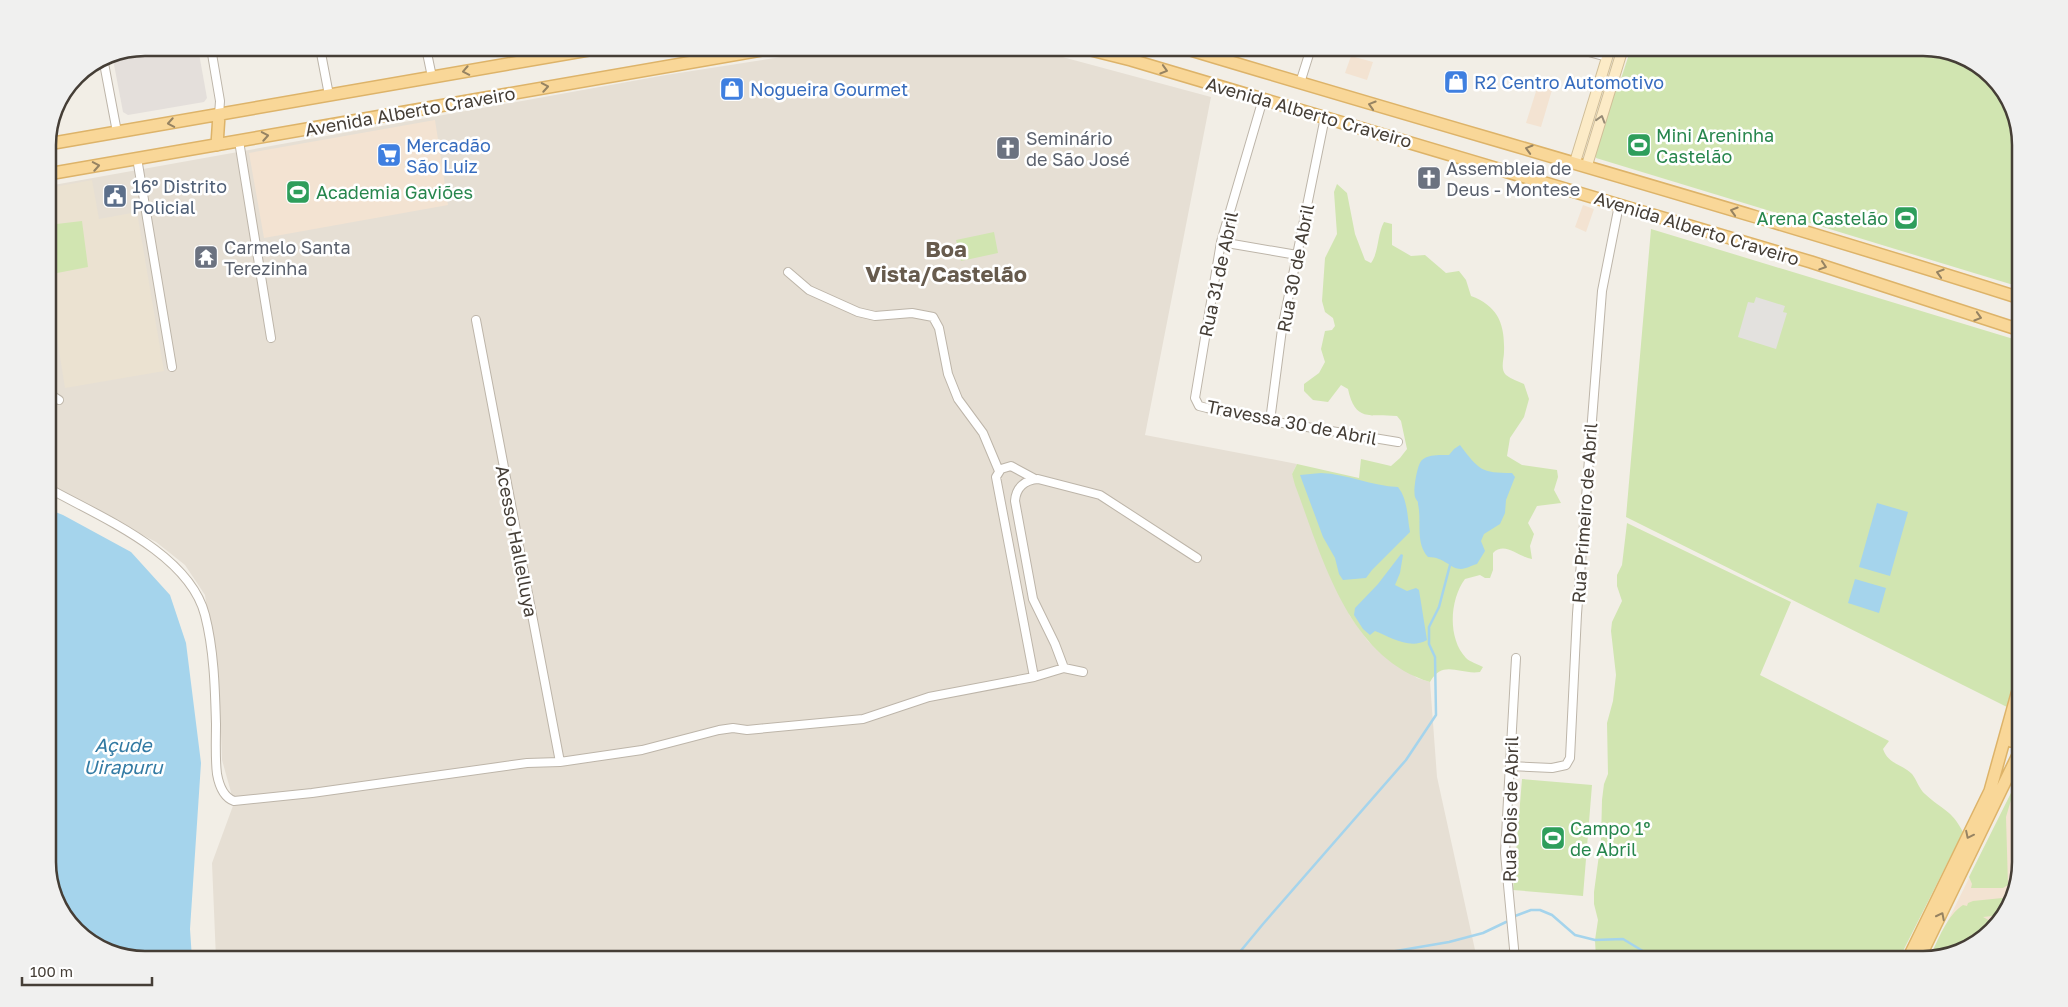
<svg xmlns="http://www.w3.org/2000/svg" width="2068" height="1007" font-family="'Golos Text',sans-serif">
	<rect width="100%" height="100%" fill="#f2eee6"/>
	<path fill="#e6dfd4" d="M839,48H1029L1211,97L1145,435L1297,464L1292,474L1350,616L1368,641L1384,655L1417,678L1430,682L1437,777L1477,959H216L212,863L234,803L222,760L220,706L205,595L185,565L156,542L48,486V186L666,75Z"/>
	<path fill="#f3e3d2" d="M1351,56L1373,62L1367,80L1345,73Z
		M1538,85L1552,90L1541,127L1526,123Z
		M435,120L448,205L264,238L249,153Z
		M1583,205L1594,209L1586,232L1575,227Z
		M2020,775V861L2010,904L1977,943L1930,957Z"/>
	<path fill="#e4dfdb" d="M146,48H198L207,98L204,102L128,115L123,112L112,54Z"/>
	<path fill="#ebe2d1" d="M92,180L99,219L137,212L164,371L65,388L57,338L48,339V299L50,298L48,288V188Z"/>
	<path fill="#d1e5b1" d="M1631,48H1922L1965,58L2004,91L2020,140V287L1596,158L1595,155L1615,89L1619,85Z
		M1337,184L1347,193L1355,234L1365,260L1371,263C1379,252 1377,235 1384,222L1392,224V245L1411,256L1425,255L1446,273L1459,271L1466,280L1471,296C1498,306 1505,324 1504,352C1504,359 1500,369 1506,375C1511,379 1518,381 1524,384L1529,399L1524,417L1510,438L1507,456L1522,465L1557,470L1558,477L1554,490L1561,503L1537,506L1528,523L1534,534L1530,546L1532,559C1518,557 1505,541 1493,553V570L1490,578H1485L1480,575L1465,579C1450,599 1447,638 1466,658C1470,662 1478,664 1483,667L1480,672C1459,675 1443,659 1430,682C1347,657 1322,556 1295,485L1292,474L1297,464L1359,478L1361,459L1391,466L1400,458L1407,449L1401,421L1397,416C1369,414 1355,422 1348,389L1341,385L1328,402L1313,400L1304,391V384L1319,373L1325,362L1321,349L1325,331L1332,330L1335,326L1333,318L1325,312L1322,301L1325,258L1337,234L1334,192Z
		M82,221L88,267L52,274L48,247V225Z
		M1651,229L2020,341V663L2007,707L1626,517Z
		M994,232L998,253L961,261L956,240Z
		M1627,523L1791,602L1760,675L1889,741L1883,749C1888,764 1902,764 1912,774C1917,780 1919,789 1925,794C1942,810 1951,809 1963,832L1899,959H1596L1595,940L1598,920L1594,904V892L1601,840L1602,800L1604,784L1608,774L1607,723L1613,701L1616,675L1611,631L1612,622L1622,601L1617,586V575L1622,565Z
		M2020,775V787L2011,800L2006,817L2008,885L2003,888H1971L1972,884L1969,877Z
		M1522,779L1592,785L1583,896L1513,890Z
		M2020,805V861L2017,875L2016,823Z
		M2012,897L2010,904L2001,915L1983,917L1994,923L1978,941L1930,957C1937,941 1948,914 1963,905L1967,906L1968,903L1973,901Z"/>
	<path fill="#e3e1de" d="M1756,297L1785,306L1783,312L1787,313L1776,349L1738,337L1748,302L1754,303Z"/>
	<path fill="#a5d4ec" d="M1460,445C1479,470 1481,473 1512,473L1515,477L1506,500L1505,513L1500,524L1484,534L1481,541L1485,551L1477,564C1472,565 1466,569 1461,569C1450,569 1445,557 1428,557C1415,543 1422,522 1418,504C1418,500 1417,502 1415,497C1413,491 1417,464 1422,460C1429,454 1440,455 1449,455L1454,449Z
		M1321,473C1347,474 1372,486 1398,487C1408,500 1407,516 1410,532L1372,570L1366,578L1343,580L1339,574L1335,558L1323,537L1300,475Z
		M1877,503L1908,512L1890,576L1859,567Z
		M48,509L63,515L131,552L170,595L186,643L201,763L190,929L192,959H146L103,949L64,916L48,868Z
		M1401,554L1403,555L1400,573L1395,585L1407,591L1416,588L1419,590L1427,640C1410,650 1390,637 1375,631L1370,635L1363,629L1354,615L1355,608L1378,584Z
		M1855,579L1886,588L1879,613L1848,603Z"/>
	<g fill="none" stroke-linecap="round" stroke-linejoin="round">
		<path stroke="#a5d4ec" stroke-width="2.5" d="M1515,916L1531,910H1540L1552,915L1575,935L1595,940L1623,939L1656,959
			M1234,959L1263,924L1406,760L1436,715L1435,657L1429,644V627L1439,607L1450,565
			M1349,959L1449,942L1483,933L1506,922"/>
		<defs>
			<path id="street" d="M211,48L220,101L219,115
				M320,48L329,95
				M426,48L432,77
				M1574,48L1607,57
				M103,58L117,132
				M1300,83L1311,48
				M1263,99L1221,242L1195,398L1199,406L1207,408L1270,421L1398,442
				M239,141L271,338
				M137,158L172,367
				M1221,242L1297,255
				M788,272L809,290L858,312L875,316L912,313L933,317L939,328L948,374L958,399L983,433L999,471
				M476,320L560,762
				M48,393L59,400
				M1270,421L1282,329L1325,117
				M48,488C100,517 189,553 205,615C214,650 215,688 216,724C216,740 215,758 217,774C219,785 223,797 234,801L312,793L527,763L560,762L642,750L719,730L733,728L747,730L863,719L929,697L1034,677L1064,668L1083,672
				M1064,668L1055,644L1033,599L1015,501C1016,487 1025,480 1038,479L1100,495L1197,558
				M1034,677L996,477L1001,469L1011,466L1035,479
				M1510,766L1552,768L1566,765L1570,758L1577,614L1602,291L1619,205
				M1515,959L1505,853L1516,658"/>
			<path id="secondary" d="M532,48L533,59
				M1575,162L1610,48
				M1587,165L1623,48"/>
			<path id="primary" d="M1083,48L1131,60L1811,262L2020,330
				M1184,48C1463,132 1743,210 2020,298
				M48,144L600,48
				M217,145L219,115
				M48,174L773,48
				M2011,741L2020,720
				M1908,959L1990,791L2020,683
				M1919,959L2020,751"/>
		</defs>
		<use href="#street" stroke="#bdb5a9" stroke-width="10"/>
		<use href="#secondary" stroke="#d0be98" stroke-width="12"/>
		<use href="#primary" stroke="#ddb369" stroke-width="14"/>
		<use href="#street" stroke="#fff" stroke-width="8"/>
		<use href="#secondary" stroke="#fcebc7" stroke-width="10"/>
		<use href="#primary" stroke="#f9d798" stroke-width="11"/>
	</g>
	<defs><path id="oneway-chevron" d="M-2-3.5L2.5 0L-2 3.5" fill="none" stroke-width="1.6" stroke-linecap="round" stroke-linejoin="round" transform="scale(1.25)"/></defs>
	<g stroke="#968362">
		<use href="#oneway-chevron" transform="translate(1164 70) rotate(17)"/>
		<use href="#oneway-chevron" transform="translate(466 71) rotate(169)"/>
		<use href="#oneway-chevron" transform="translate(545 87) rotate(-10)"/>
		<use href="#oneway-chevron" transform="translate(1372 105) rotate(-163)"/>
		<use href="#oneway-chevron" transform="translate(171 123) rotate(170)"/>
		<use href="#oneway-chevron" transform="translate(265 136) rotate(-10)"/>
		<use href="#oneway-chevron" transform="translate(1529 149) rotate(-164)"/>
		<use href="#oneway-chevron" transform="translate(96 166) rotate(-10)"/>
		<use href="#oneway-chevron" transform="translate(1734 211) rotate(-163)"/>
		<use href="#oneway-chevron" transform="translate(1823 266) rotate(18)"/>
		<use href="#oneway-chevron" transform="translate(1940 273) rotate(-163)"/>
		<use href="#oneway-chevron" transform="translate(1978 317) rotate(17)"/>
		<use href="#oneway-chevron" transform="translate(1969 835) rotate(116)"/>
		<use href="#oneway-chevron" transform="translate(1941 916) rotate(-63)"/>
	</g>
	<use stroke="#978c77" href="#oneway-chevron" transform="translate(1601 119) rotate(-73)"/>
	<defs>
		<symbol id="shop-square" viewBox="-11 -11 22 22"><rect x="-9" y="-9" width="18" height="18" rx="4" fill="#3f7fe0" stroke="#fff"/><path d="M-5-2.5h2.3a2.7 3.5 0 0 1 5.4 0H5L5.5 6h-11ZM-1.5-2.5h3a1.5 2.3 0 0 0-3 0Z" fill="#fff"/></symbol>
		<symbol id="stadium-square" viewBox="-11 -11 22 22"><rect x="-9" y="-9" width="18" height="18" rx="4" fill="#2e9e5b" stroke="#fff"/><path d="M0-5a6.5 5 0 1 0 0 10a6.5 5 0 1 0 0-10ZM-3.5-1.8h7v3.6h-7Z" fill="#fff"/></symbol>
		<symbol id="church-square" viewBox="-11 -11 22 22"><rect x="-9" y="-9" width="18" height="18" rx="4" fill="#6b7280" stroke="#fff"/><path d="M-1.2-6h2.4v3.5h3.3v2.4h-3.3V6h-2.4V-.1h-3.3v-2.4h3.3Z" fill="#fff"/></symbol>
		<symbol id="supermarket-square" viewBox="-11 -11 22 22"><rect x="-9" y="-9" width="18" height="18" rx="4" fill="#3f7fe0" stroke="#fff"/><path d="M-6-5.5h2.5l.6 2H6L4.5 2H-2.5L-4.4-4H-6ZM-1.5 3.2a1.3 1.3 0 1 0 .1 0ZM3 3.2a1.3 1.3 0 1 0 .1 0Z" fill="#fff"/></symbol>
		<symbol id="civic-square" viewBox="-11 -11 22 22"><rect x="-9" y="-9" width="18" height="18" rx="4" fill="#5c6f8a" stroke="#fff"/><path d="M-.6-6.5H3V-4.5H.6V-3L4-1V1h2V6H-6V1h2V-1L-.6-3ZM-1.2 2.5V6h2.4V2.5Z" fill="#fff"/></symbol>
		<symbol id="temple-square" viewBox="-11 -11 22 22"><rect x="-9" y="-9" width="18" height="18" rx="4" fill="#6b7280" stroke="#fff"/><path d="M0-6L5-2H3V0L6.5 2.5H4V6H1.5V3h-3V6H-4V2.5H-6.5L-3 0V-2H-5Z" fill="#fff"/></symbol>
	</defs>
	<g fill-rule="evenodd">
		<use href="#shop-square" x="1442" y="68" width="28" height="28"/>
		<use href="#shop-square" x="718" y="75" width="28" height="28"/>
		<use href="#stadium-square" x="1625" y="131" width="28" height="28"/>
		<use href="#church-square" x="994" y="134" width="28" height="28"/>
		<use href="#supermarket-square" x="375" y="141" width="28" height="28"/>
		<use href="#church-square" x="1415" y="164" width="28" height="28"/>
		<use href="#stadium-square" x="284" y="178" width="28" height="28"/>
		<use href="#civic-square" x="101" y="182" width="28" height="28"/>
		<use href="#stadium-square" x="1892" y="204" width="28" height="28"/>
		<use href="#temple-square" x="192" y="243" width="28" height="28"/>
		<use href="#stadium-square" x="1539" y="824" width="28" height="28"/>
	</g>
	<g text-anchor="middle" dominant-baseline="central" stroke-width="5" stroke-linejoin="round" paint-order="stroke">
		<g font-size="18" fill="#366cbe" stroke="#fff" text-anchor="start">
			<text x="1474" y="82">R2 Centro Automotivo</text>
			<text x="750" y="89">Nogueira Gourmet</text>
			<text x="406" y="145">Mercadão<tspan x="406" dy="21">São Luiz</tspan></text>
		</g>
		<g font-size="18" fill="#453e36" stroke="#fff">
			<text transform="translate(410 111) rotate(-10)">Avenida Alberto Craveiro</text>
			<text transform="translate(1309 112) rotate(16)">Avenida Alberto Craveiro</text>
			<text transform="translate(1697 228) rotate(17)">Avenida Alberto Craveiro</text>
			<text transform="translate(1295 268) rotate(-79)">Rua 30 de Abril</text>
			<text transform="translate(1218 274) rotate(-78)">Rua 31 de Abril</text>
			<text transform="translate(1292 422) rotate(11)">Travessa 30 de Abril</text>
			<text transform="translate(1584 513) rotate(-86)">Rua Primeiro de Abril</text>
			<text transform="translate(517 541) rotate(79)">Acesso Hallelluya</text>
			<text transform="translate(1510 809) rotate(-89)">Rua Dois de Abril</text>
		</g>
		<g font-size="18" fill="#27864d" stroke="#fff" text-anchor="start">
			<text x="1656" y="135">Mini Areninha<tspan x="1656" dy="21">Castelão</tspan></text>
			<text x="316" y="192">Academia Gaviões</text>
			<text x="1888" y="218" text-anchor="end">Arena Castelão</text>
			<text x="1570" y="828">Campo 1º<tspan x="1570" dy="21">de Abril</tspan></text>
		</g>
		<g font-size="18" fill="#5b616d" stroke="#fff" text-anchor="start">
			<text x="1026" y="138">Seminário<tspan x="1026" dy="21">de São José</tspan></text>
			<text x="1446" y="168">Assembleia de<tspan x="1446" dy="21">Deus - Montese</tspan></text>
			<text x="224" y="247">Carmelo Santa<tspan x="224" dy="21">Terezinha</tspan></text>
		</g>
		<g font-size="18" fill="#4e5e75" stroke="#fff" text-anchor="start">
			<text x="132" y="186">16º Distrito<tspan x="132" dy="21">Policial</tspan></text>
		</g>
		<g font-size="19" font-style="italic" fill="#327aa3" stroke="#fff">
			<text x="123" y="744">Açude<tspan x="123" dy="22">Uirapuru</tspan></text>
		</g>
		<g font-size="22" font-weight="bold" fill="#675b4d" stroke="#fff">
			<text x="946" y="248">Boa<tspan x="946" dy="25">Vista/Castelão</tspan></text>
		</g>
	</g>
	<path d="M0 0H2068V1007H0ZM145 56H1923A89 89 0 0 1 2012 145V862A89 89 0 0 1 1923 951H145A89 89 0 0 1 56 862V145A89 89 0 0 1 145 56Z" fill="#f0f0ef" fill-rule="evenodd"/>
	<path fill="none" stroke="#453e36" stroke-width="2.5" d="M145 56H1923A89 89 0 0 1 2012 145V862A89 89 0 0 1 1923 951H145A89 89 0 0 1 56 862V145A89 89 0 0 1 145 56Z"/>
	<path d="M22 977v8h130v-8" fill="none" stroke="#453e36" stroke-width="2.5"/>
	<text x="30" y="977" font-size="15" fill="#453e36" stroke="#ffffff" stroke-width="4" paint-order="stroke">100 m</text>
</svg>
